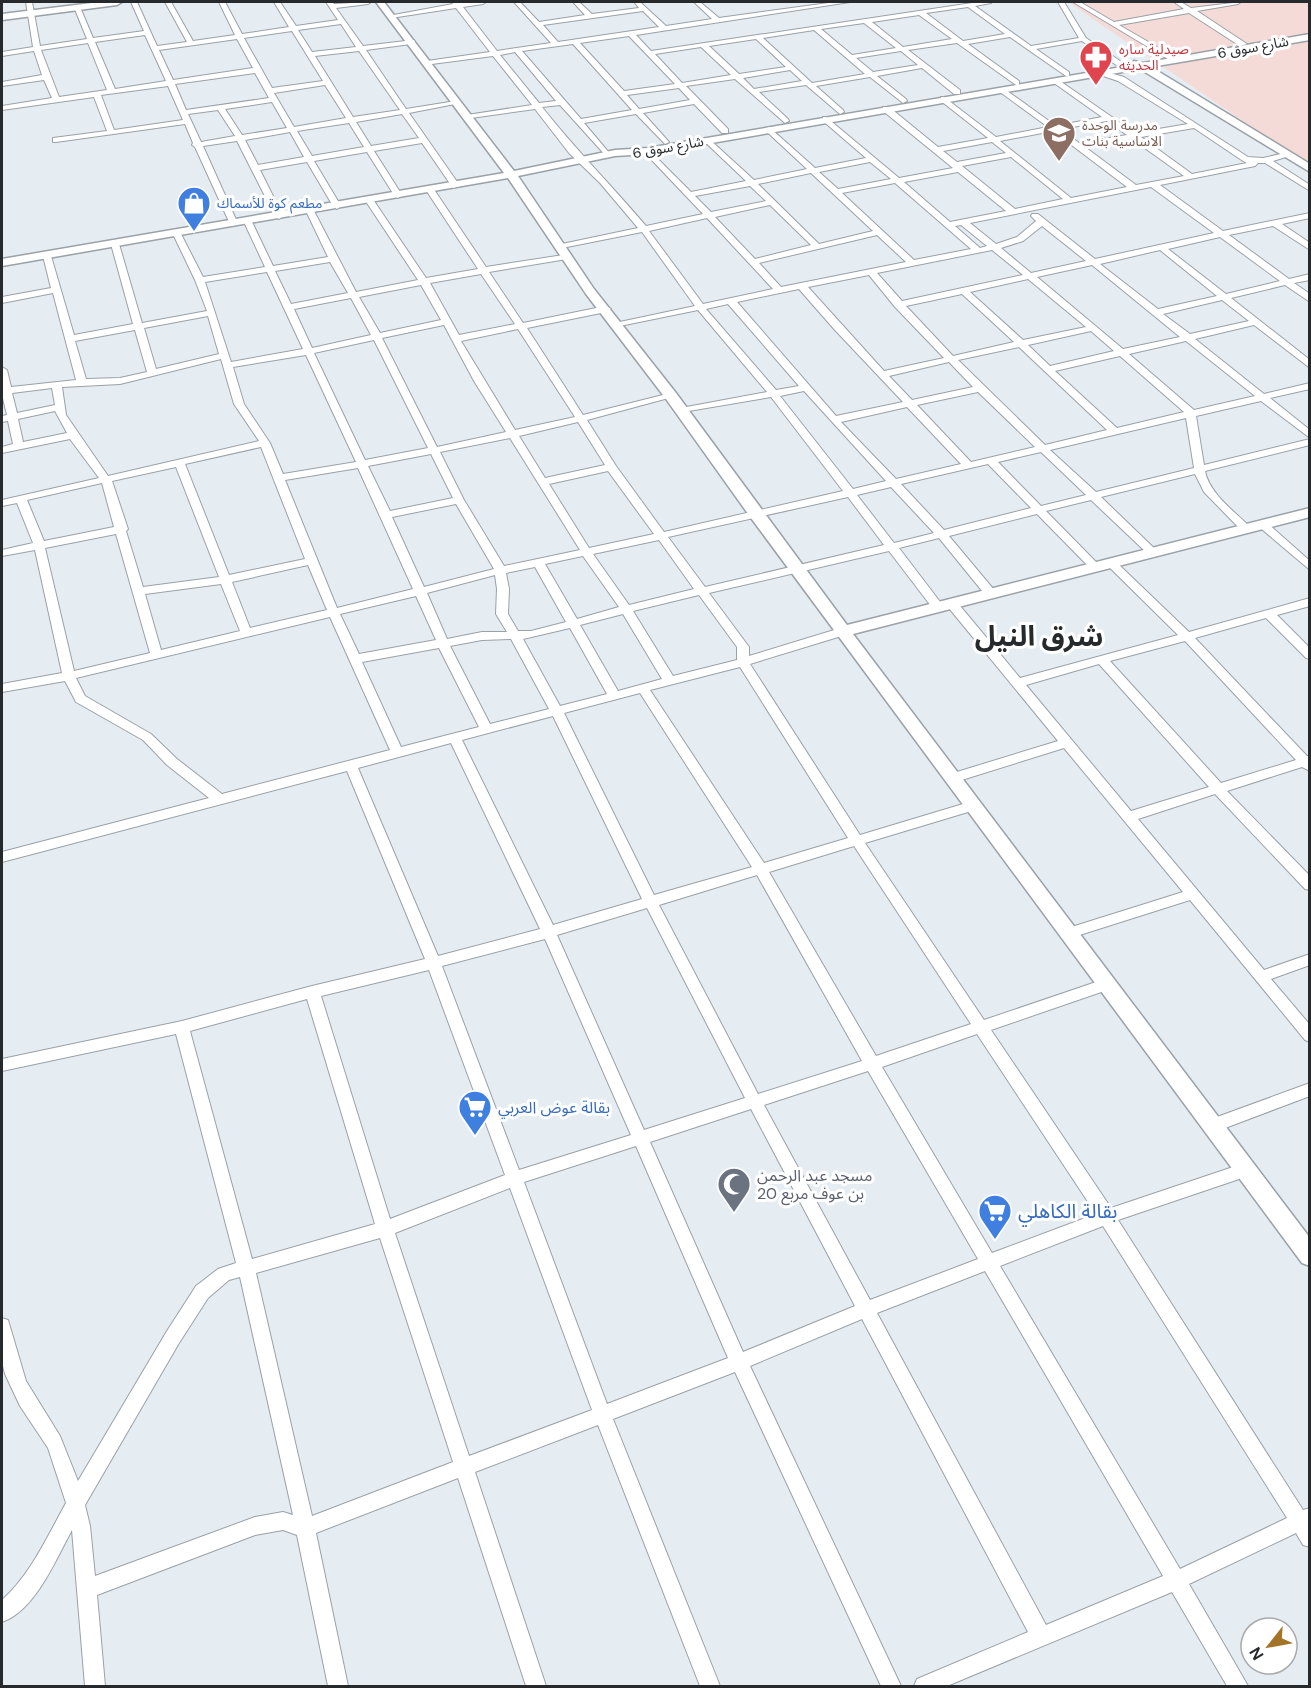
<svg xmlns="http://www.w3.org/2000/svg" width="1311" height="1688" font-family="'DM Sans','Noto Sans Arabic',sans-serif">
	<rect width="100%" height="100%" fill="#e5edf3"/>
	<path fill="#f5dbd7" d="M1068,2H1309V166Z"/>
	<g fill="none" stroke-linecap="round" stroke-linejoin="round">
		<defs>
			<path id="minor" d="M26,2H32L40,46L87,39L74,7L77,5L80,7L93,38L144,31L131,2H137L157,46L187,42L165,2H171L193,41L235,35L219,2H225L242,34L289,27L274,2H280L296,26L338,20L326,2H332L334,4L371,2L368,4L336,8L363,46L414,40L415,42L411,44L366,50L406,109L456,101L460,103L409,113L460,186L453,188L422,143L374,151L402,195L398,198L394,195L367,152L314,161L341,206L337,209L333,206L307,162L260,170L283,216L279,219L275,216L237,141L203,146L238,224L231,226L195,147L192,145L193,143L185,124L56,142H53V138L107,131L94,97L2,110V106L52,98L44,80L2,86V82L42,75L34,51L2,56V52L33,47ZM341,24L356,47L312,52L298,30ZM292,31L323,81L272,88L244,38ZM145,35L166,81L115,89L95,42ZM237,39L253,68L173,80L159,50ZM88,43L107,90L59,97L41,50ZM359,51L400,110L353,117L315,56ZM255,73L269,98L186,110L175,84ZM325,85L346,118L294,127L274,93ZM168,86L183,120L114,130L101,95ZM272,102L287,128L242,135L225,109ZM218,110L235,136L201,142L188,114ZM402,114L419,138L371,146L356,122ZM349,123L364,147L312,156L297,131ZM290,132L304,157L258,165L245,140Z
				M452,2H486L483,4L463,7L497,51L551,43L514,2H520L539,22L585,15L573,2H579L592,14L639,8L635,3L640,2L666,26L712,19L694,2H700L719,18L836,2H850L636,35L651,51L979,2H992L991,3L975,6L1031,46L1079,38L1058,2H1064L1086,38L1126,65L1119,67L1082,41L1036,49L1069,72V76H1066L1010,37L968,44L1019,81V85H1016L957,43L908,50L960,90V94H954L922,68L877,76L906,99L907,101L903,103L870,77L816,86L843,110L844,112L840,114L806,85L759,92L788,119L789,121L785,123L735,79L686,86L728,129V133H722L694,104L643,113L669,142L665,144L636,114L584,123L611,155L607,157L560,105L542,107C575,149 612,186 646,226L703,214L645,153V149H648L691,192L746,181L705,142V138H708L754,180L807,169L766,131L765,129L769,127L815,168L866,158L823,121V117H826L899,178L953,168L883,111V107H889L938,147L988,138L941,101V97H944L996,137L1048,127L1000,92V88H1003L1056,126L1102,117L1054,83L1053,81L1057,79L1135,133L1188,124L1118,81L1100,75L1099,73L1103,71L1124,77L1248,157L1263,158L1289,152V156L1273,161L1310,185V191L1265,163H1258L1255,166L1160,185L1223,231L1310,213V218L1282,224L1310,243V250L1273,226L1229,235L1289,279L1310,274V280L1294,283L1310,294V302L1285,285L1231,298L1310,360V368L1254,325L1195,339L1264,394L1310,383V389L1270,398L1310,430V438L1261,401L1196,416L1204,465L1310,439V445L1205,471C1209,493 1234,511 1249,526V530H1241L1204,492L1195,474L1101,497L1156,550V554H1148L1091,500L1046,511L1099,565V569H1091L1037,514L949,536L995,591L997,594L991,598L987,597L939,538L899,548L944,607L938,611L934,610L889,551L709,593L749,647V656L844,627L850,631L848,634L750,664L860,835L973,801L978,803L980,806L978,809L865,843L984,1020L1105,979L1110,981L1112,985L1110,989L991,1030L1111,1208L1245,1163L1251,1165L1253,1170L1251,1175L1118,1220L1303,1510L1310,1508V1547L1303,1545L1296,1533L1189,1584L1248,1686H1227L1172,1592L947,1686H914L917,1679L1028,1632L862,1319L750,1366L901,1686H881L735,1372L613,1419L720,1686H700L598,1425L475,1472L546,1686H526L458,1478L316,1533L348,1686H328L297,1535L283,1530L255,1535L97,1595L105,1686H85L72,1530C56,1559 35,1611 2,1622V1600C31,1574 47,1537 66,1503L48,1448L20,1406L5,1374L2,1362V1318L8,1320L26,1381L60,1436L78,1481L167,1331L196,1286L218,1269L236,1263L176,1034L2,1071V1059L182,1021L312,986L425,959L347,771L2,862V852L209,798L167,765L143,740L76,702L65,681L2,692V684L62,673L35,550L2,556V550L33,543L17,503L2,506V500L99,478L70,439L2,453V447L13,444L8,421L2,422V416L7,415L2,394V367L7,370L11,387L76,380L53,293L2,303V297L51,288L43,256L47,253L51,256L74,335L133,324L111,244L115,241L119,244L142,323L207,311L195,280L173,234L174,232L181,234L203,277L265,267L244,222L248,219L252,222L273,266L328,257L306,211L310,208L314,211L356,292L418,280L365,200L369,197L372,198L426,278L478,269L426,190L430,187L433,188L486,267L570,254V258L567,259L489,272L523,323L606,306L611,309L606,312L527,328L583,415L671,393L676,396L587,420L616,466L664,532L843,491L771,397L677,413L676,411L681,408L767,392L698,310L615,327V323L695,306L642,232L557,249V245L638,228L600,183L569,153L535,109L464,119L463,117L467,115L532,105L493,56L424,65V61H427L490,52L456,8L391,18L388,16L453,4ZM968,7L1005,34L963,41L926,13ZM643,11L659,27L558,42L543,25ZM919,15L952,39L903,47L872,22ZM864,23L896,48L852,55L821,29ZM814,30L865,74L812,83L763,38ZM629,36L675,84L624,91L580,43ZM756,39L786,67L739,74L709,46ZM573,44L632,110L581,119L522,51ZM701,47L731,75L682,83L655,54ZM901,51L918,65L873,72L856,58ZM515,52L556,101L539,103L500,55ZM790,70L802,81L754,89L743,78ZM679,88L690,100L639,109L627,95ZM1107,121L1127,135L1079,143L1061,129ZM1194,128L1243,161L1247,163L1192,174L1141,137ZM1053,131L1127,187L1071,198L1000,141ZM1132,139L1184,176L1136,185L1085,147ZM992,142L1006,153L957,162L943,151ZM1011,157L1063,199L1015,209L962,166ZM870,162L891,179L838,189L819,172ZM958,172L1006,211L950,222L904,182ZM811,173L873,231L819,244L758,184ZM895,183L971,249L914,260L842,193ZM750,186L766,201L711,212L695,196ZM1151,187L1214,233L1095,259L1038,214H1032L1031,216L1036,221L1017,237L996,244L970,223ZM770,205L811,245L755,259L715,217ZM707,218L773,289L703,304L649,231ZM961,225L987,246L980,248L955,226ZM1042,226L1086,261L1031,273L1001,248L1023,241ZM877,235L906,262L781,287L759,263ZM1220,237L1280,281L1226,294L1168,249ZM992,250L1023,275L902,301L877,273ZM1160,250L1217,296L1158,309L1100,264ZM330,262L348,293L291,304L275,271ZM1092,265L1180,337L1123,349L1037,277ZM267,272L303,349L231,362L205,282ZM481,274L515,324L459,335L430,283ZM869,275L895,307L944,358L884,371L808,287ZM1028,279L1086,327L1023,340L970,292ZM421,285L441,320L380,333L359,297ZM799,289L834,329L903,402L836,416L737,302ZM962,294L1014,342L953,356L906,306ZM351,298L371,335L312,348L294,309ZM1222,300L1249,321L1190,334L1163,314ZM728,304L799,386L776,390L706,309ZM208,316L219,354L156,369L144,328ZM444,325L474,381L506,432L437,447L382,338ZM518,329L575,417L515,430L461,341ZM135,330L147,372L120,378L86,379L75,341ZM1091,331L1114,351L1050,366L1028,345ZM374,340L428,448L365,460L314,353ZM1186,341L1255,396L1194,410L1129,354ZM1019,347L1107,430L1045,445L958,360ZM306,355L356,462L283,474L270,443L244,404L233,367ZM1120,356L1184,412L1117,428L1055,371ZM221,359L234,404L259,441L108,476L66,415L62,387L120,384ZM949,362L973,387L912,400L889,376ZM52,388L55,405L17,413L12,393ZM804,391L886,481L853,489L780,396ZM978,392L1035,447L971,462L917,405ZM907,407L961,464L896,479L841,422ZM55,411L67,433L23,442L18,419ZM1186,418L1194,468L1096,492L1050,450ZM578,422L605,465L545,478L519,436ZM510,438L580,550L504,566L464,500L440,452ZM261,447L305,559L229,575L185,464ZM1041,452L1086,495L1041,506L998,462ZM431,454L453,498L390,511L368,466ZM988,464L1031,508L944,530L901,484ZM176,467L219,577L143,587L126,531L128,529L112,481ZM358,468L413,589L337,608L285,480ZM608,471L654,534L589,548L549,484ZM102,483L114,527L44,541L27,500ZM891,487L934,533L894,543L857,495ZM848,497L884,545L705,587L668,537ZM456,504L494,569L424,587L392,517ZM116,534L150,653L74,671L45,548ZM659,540L694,589L629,605L593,554ZM583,556L619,607L577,619L545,564ZM308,565L327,610L250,628L232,582ZM535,567L566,622L531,631H518L508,614L509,589L506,573ZM495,575L497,589L496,614L507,632H482L447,639L427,593ZM221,584L240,631L161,650L145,594ZM699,595L737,647V660L673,676L633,611ZM416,596L436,640L359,654L340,614ZM623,614L662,679L618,691L580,625ZM330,617L390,750L222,794L177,759L151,734L85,696L76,678ZM570,628L607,694L560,706L523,639ZM511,639L549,709L490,724L450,646L482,640ZM439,648L479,727L401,747L362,662ZM740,667L848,838L764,863L650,690ZM640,693L752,867L654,895L564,713ZM553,716L642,899L553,925L462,740ZM451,743L540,929L438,956L358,768ZM854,846L971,1024L876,1056L769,872ZM757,875L862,1061L758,1094L659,905ZM647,908L745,1098L644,1130L557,935ZM545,939L631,1135L519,1170L442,966ZM429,970L505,1175L390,1219L321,996ZM307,999L375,1224L252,1259L190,1031ZM977,1034L1096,1214L992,1253L882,1067ZM868,1071L978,1259L870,1300L764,1105ZM751,1109L855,1306L743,1352L650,1142ZM636,1146L728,1358L607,1404L524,1182ZM510,1188L592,1410L469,1456L395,1233ZM1103,1226L1287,1518L1180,1569L1000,1266ZM380,1238L453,1462L312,1516L256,1273ZM985,1271L1163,1576L1046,1625L877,1313ZM240,1277L293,1515L283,1512L255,1517L95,1576L90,1526L85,1505L179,1343L208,1298L229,1280Z
				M1073,2H1080L1114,22L1184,9L1174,2H1181L1191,8L1241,2L1238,4L1197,11L1247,44L1240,46L1189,13L1119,25L1171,55V59H1168Z
				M1262,521L1266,522L1310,561V570L1258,526L1257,524Z
				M1111,560L1115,561L1189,632L1310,598V606L1277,615L1310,648V659L1306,658L1266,618L1195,638L1307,756H1310V771L1302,767L1227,791L1310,876V890L1305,889L1215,794L1138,819L1264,970L1310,954V965L1271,979L1310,1025V1042L1305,1040L1190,900L1067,939L1062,938L1060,934L1062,930L1183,892L1064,748L952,783L946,778L947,775L1058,741L948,607L946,604L948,601H956L1020,678L1178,635L1107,565V561ZM1185,641L1296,760L1221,783L1110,661ZM1099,664L1209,787L1131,811L1026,685Z
				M1310,1083V1096L1212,1133L1206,1131L1204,1126L1206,1121Z"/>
			<path id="tertiary" d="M100,2H122L117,5L2,20V14Z
				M376,2H384L514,171L615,150L648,148L1133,65L1134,61L1143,63L1310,34V40L1151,67L1310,164V172L1140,69L648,154L615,156L518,176L594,289L676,393L847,625L1310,508V517L853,634L1310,1238V1266L1302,1263L751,518L666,399L586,294L508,178L2,266V259L504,173Z"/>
		</defs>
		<use href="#minor" stroke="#9aa1a7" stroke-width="2"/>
		<use href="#tertiary" stroke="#9aa1a7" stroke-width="3"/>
		<use href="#minor" fill="#fff" fill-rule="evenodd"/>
		<use href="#tertiary" fill="#fff" fill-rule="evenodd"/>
	</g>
	<defs>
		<symbol id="pharmacy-pin" viewBox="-11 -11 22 30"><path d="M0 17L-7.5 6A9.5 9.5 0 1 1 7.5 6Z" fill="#e0444e" stroke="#fff"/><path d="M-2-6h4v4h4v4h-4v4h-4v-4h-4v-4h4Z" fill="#fff"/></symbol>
		<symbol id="school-pin" viewBox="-11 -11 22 30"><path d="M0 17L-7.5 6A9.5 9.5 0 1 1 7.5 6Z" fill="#8d6e63" stroke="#fff"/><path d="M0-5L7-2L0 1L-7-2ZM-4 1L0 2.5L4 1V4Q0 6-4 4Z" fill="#fff"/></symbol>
		<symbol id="shop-pin" viewBox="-11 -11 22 30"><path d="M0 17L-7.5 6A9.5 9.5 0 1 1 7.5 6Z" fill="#3f7fe0" stroke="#fff"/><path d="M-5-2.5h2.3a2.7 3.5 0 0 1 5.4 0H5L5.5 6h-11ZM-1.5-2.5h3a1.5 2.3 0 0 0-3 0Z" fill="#fff"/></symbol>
		<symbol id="supermarket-pin" viewBox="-11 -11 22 30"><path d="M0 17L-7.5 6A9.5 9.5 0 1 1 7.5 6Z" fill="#3f7fe0" stroke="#fff"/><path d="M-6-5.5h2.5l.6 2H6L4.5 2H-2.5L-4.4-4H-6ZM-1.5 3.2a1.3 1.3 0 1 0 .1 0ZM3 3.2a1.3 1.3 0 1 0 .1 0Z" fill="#fff"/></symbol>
		<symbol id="mosque-pin" viewBox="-11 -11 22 30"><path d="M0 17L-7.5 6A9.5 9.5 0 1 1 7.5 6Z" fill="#6b7280" stroke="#fff"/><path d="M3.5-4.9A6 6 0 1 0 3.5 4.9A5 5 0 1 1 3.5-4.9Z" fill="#fff"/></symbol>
	</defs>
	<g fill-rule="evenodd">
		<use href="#pharmacy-pin" x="1077" y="38" width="38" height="52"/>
		<use href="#school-pin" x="1040" y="114" width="38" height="52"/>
		<use href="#shop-pin" x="175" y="184" width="38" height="52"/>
		<use href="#supermarket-pin" x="456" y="1088" width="38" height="52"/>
		<use href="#mosque-pin" x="715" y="1165" width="38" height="52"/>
		<use href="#supermarket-pin" x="976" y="1192" width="38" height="52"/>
	</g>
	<g text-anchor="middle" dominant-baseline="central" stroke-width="6" stroke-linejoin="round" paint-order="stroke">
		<g font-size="14" fill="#272a2c" stroke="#fff">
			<text transform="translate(1253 47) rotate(-10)">شارع سوق 6</text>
			<text transform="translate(668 147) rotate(-10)">شارع سوق 6</text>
		</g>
		<g font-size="14" fill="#be3a42" stroke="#fff" text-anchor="start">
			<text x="1119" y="49">صيدلية ساره<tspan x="1119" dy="16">الحديثه</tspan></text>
		</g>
		<g font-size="14" fill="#785e54" stroke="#fff" text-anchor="start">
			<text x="1082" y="125">مدرسة الوحدة<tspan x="1082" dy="16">الاساسية بنات</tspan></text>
		</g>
		<g font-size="14" fill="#366cbe" stroke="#fff" text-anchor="start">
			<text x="217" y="203">مطعم كوة للأسماك</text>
		</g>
		<g font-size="16" fill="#366cbe" stroke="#fff" text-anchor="start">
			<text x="498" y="1107">بقالة عوض العربي</text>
		</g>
		<g font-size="16" fill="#5b616d" stroke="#fff" text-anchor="start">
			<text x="757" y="1175">مسجد عبد الرحمن<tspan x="757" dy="18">بن عوف مربع 20</tspan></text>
		</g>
		<g font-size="20" fill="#366cbe" stroke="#fff" text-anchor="start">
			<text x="1018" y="1211">بقالة الكاهلي</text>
		</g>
		<g font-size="28" font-weight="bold" fill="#272a2c" stroke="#fff">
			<text x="1039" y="636">شرق النيل</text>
		</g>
	</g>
	<rect width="1311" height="1688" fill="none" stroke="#272a2c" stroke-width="6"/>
	<g transform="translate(1269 1646) rotate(239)"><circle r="28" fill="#ffffff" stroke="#a9aaab" stroke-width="1.5"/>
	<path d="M0-4.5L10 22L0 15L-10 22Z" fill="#a37427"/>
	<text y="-9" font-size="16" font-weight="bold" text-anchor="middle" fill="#272a2c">N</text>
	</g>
</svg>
